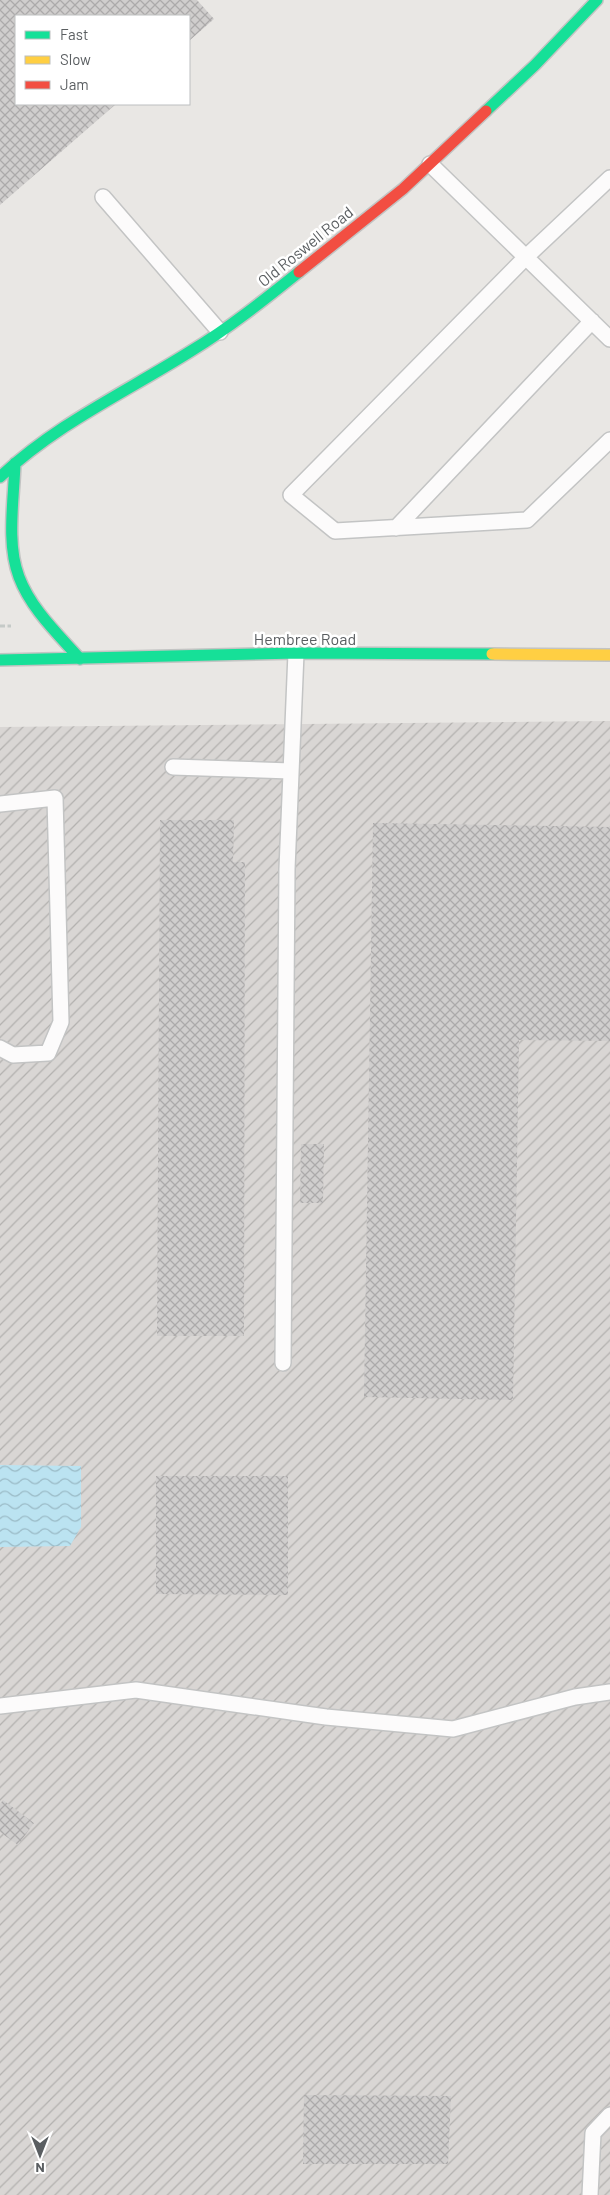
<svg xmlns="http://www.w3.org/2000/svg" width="610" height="2195" viewBox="0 0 610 2195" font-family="Barlow,sans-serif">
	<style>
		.industrial { fill: url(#industrial-furrows) }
		.water { fill: url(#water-waves) }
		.building { fill: url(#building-cross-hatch) }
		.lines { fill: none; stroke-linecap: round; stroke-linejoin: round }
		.lane-casing { stroke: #c3c4c4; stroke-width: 18 }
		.fast-casing { stroke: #c3c4c3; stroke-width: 14 }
		.slow-casing { stroke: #c3c4c3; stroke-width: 14 }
		.jam-casing { stroke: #c3c4c3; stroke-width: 14 }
		.path { stroke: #c5cac7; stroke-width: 3; stroke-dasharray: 5 2.5; stroke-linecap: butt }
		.lane { stroke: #fcfbfb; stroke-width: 15 }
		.fast { stroke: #16e098; stroke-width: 11 }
		.slow { stroke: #ffcf43; stroke-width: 11 }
		.jam { stroke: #f24e42; stroke-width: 11 }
		.labels { text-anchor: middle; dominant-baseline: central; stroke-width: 5; stroke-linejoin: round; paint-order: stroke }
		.street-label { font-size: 16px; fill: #5a5e61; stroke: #fff }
	</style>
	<defs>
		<pattern id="industrial-furrows" width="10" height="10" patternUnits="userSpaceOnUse" patternTransform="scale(1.25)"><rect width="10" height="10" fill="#d9d6d4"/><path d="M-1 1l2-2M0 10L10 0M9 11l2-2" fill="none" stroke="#b3b1af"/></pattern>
		<pattern id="water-waves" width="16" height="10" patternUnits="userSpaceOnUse" patternTransform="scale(1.25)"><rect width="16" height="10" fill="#bbe3f1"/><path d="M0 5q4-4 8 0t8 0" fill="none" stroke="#9bbbc7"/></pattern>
		<pattern id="building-cross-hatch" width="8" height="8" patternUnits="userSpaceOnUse" patternTransform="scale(1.25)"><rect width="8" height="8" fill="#d0cecd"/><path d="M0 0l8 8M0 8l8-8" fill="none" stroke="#acaaaa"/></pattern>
	</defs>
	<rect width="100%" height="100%" fill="#e9e7e4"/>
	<path class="industrial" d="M 610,721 L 610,2195 L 0,2195 L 0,727 Z"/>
	<path class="water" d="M 0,1465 L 81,1466 L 81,1527 L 70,1546 L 0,1547 Z"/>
	<path class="building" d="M 0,0 L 197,0 L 214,19 L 189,41 L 189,16 L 16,16 L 16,104 L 116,104 L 0,205 Z
		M 160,820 L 234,820 L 233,862 L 245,862 L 244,1336 L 157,1336 Z
		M 373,823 L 610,827 L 610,1041 L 519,1040 L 513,1400 L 364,1397 Z
		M 301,1144 L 324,1144 L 323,1203 L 300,1203 Z
		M 156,1476 L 288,1476 L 288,1595 L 156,1594 Z
		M 3,1800 L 34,1823 L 18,1845 L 0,1832 L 0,1804 Z
		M 304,2095 L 451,2096 L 448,2164 L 303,2164 Z"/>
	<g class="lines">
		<g class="lane-casing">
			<path id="lane" d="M 430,164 L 610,339
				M 610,178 L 526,257 L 291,495 L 335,531 L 527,520 L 610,440
				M 103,197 L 220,332
				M 396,528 L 592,321
				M 173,767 L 291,771
				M 0,804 L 55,798 L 61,1022 L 48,1053 L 13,1055 L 0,1048
				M 283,1363 L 287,869 L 296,653
				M 0,1706 L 136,1690 L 326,1717 L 453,1729 L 575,1697 L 610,1692
				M 590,2195 L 593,2133 L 610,2115"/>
		</g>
		<g class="fast-casing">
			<path id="fast" d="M 486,111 L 535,65 L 597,0
				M 15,463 C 14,499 6,543 19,577 C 31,609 58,634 80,659
				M 0,477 C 56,424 126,392 191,351 C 229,328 264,300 299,272
				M 0,660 L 296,653 L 492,654"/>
		</g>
		<g class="slow-casing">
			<path id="slow" d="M 492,654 L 610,655"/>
		</g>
		<g class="jam-casing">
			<path id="jam" d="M 299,272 L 403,189 L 486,111"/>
		</g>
		<path class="path" d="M 0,626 L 11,626"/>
		<use href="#lane" class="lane"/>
		<use href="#fast" class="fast"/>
		<use href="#slow" class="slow"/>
		<use href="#jam" class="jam"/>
	</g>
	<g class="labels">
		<g class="street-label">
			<text transform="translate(305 246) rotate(-39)">Old Roswell Road</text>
			<text x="305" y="638">Hembree Road</text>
		</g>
	</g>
	<rect x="15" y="15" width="175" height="90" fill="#ffffff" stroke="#bdbfc0"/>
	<rect x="25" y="31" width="25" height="8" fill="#16e098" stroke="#bdbfc0"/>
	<text x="60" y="40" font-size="15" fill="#5a5e61">Fast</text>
	<rect x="25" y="56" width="25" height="8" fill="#ffcf43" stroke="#bdbfc0"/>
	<text x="60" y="65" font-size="15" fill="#5a5e61">Slow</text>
	<rect x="25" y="81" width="25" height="8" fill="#f24e42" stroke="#bdbfc0"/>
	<text x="60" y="90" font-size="15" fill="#5a5e61">Jam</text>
	<g transform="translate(40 2155) rotate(180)" stroke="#ffffff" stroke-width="4" paint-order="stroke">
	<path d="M0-4L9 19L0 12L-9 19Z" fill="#5a5e61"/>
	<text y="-8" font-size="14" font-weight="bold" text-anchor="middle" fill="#5a5e61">N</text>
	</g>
</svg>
